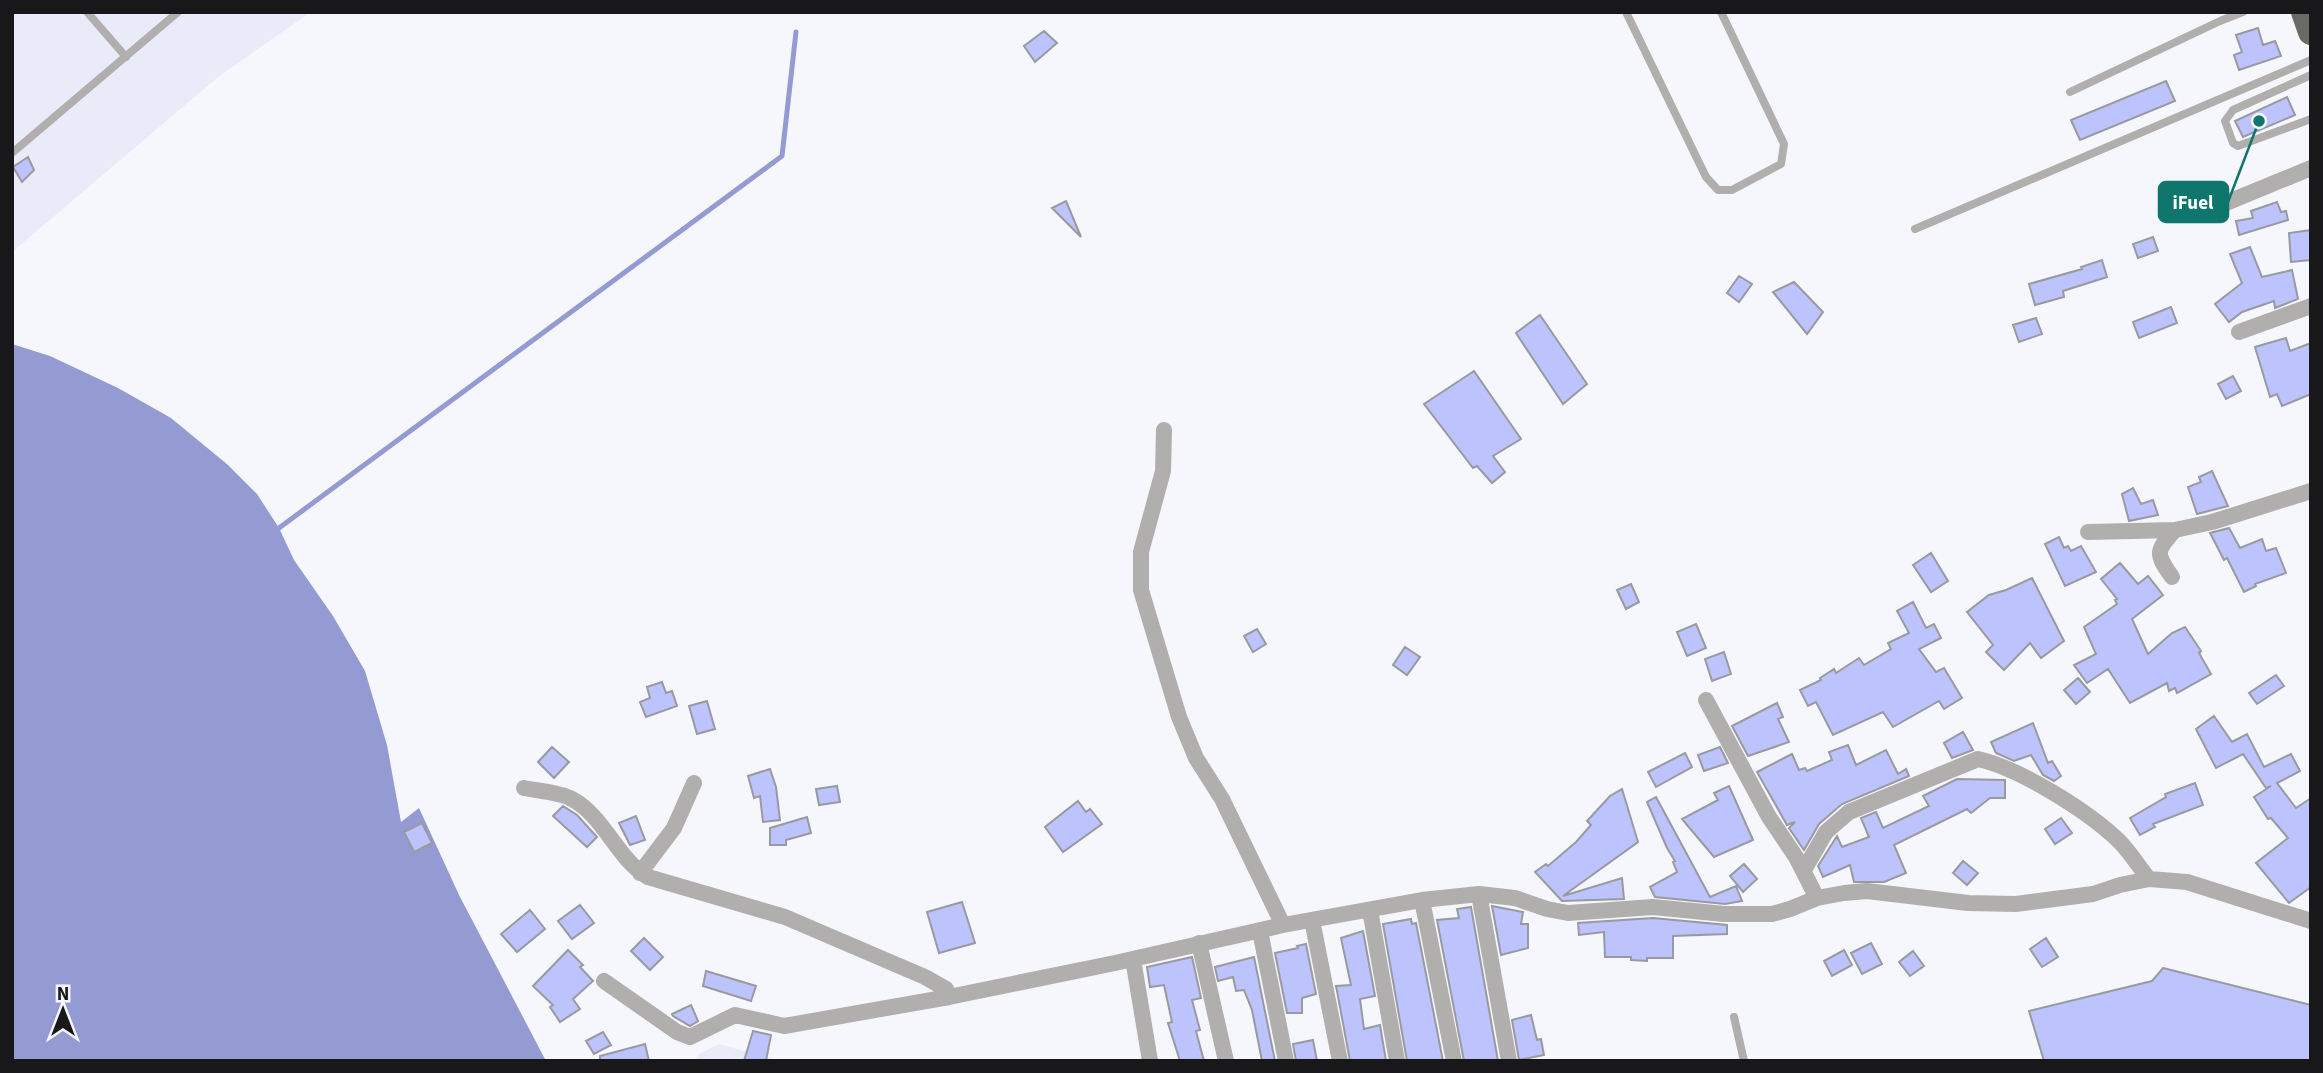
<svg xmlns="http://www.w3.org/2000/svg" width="2323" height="1073" viewBox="0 0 2323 1073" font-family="'Source Sans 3',sans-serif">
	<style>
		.built { fill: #e9ebf8 }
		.water { fill: #949ad2 }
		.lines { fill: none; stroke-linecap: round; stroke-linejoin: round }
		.stream { stroke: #949ad2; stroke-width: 5 }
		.building { fill: #bcc3fd; stroke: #999aa0; stroke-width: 2 }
		.service { stroke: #b0afad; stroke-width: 8 }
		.minor { stroke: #b0afad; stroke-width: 16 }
		.trunk { stroke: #6a6a64; stroke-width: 26 }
		.leader { fill: none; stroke: #0f766e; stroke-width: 2.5 }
		.callout-dot { fill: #0f766e; stroke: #f6f7fd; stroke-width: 2.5 }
		.callout { fill: #0f766e; stroke: #0f766e; stroke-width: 2.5 }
		.callout-label { font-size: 19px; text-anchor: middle; font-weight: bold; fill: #fff }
	</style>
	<rect width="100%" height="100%" fill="#f6f7fd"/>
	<path class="built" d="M 12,12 L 311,12 L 218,77 L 12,252 Z
		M 719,1044 L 779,1061 L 694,1061 L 699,1054 Z"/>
	<path class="water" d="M 12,344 L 50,356 L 118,388 L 171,418 L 228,465 L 257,494 L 279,528 L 294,560 L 333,616 L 365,671 L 387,745 L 401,822 L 419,808 L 460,897 L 546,1061 L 12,1061 Z"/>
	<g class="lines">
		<path class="stream" d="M 279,528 L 782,156 L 796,32"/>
	</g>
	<path class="building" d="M 2258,28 L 2263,45 L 2275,41 L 2281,56 L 2239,70 L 2234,55 L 2242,52 L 2236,35 Z
		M 1044,31 L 1057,43 L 1035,62 L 1024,46 Z
		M 2166,81 L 2175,101 L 2080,140 L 2071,120 Z
		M 2287,97 L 2295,115 L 2243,137 L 2235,121 Z
		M 28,157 L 34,170 L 22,182 L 13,167 Z
		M 1066,201 L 1081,237 L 1052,208 Z
		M 2277,202 L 2281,212 L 2286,211 L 2288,220 L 2239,235 L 2236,221 L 2253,218 L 2251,211 Z
		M 2311,230 L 2311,260 L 2291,262 L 2289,233 Z
		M 2153,237 L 2158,251 L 2138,258 L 2133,244 Z
		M 2250,247 L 2262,277 L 2292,270 L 2298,299 L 2275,308 L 2274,301 L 2242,312 L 2229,322 L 2215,304 L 2242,283 L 2230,254 Z
		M 2102,260 L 2107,277 L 2063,291 L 2064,297 L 2035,305 L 2029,284 L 2082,269 L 2081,267 Z
		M 1739,276 L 1752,284 L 1739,302 L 1727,293 Z
		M 1794,282 L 1823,312 L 1807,334 L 1773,292 Z
		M 2171,307 L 2177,323 L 2139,338 L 2133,322 Z
		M 1540,315 L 1587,384 L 1563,404 L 1516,333 Z
		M 2036,318 L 2042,334 L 2019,342 L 2013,325 Z
		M 2286,338 L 2290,351 L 2311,343 L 2311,394 L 2282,406 L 2277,394 L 2270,397 L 2255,347 Z
		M 1474,371 L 1521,439 L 1493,456 L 1505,472 L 1492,483 L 1477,466 L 1473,468 L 1424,404 Z
		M 2233,376 L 2241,391 L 2226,399 L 2218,384 Z
		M 2212,471 L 2228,506 L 2197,514 L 2188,487 L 2201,482 L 2199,477 Z
		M 2133,488 L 2141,504 L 2153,500 L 2158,515 L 2129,521 L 2122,494 Z
		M 2229,528 L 2240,548 L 2262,539 L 2266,551 L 2276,548 L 2286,573 L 2255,584 L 2256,586 L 2244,592 L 2227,558 L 2224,560 L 2210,533 Z
		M 2059,537 L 2064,548 L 2068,546 L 2071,551 L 2081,546 L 2096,572 L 2065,586 L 2045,544 Z
		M 1931,553 L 1948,581 L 1931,592 L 1913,565 Z
		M 2120,563 L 2138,584 L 2148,576 L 2163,595 L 2132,619 L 2148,654 L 2172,633 L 2185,627 L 2201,651 L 2199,653 L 2211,674 L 2177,693 L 2175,688 L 2169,691 L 2167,683 L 2130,703 L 2108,669 L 2087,683 L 2074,665 L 2096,654 L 2084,627 L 2117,604 L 2115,600 L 2117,599 L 2101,579 Z
		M 2032,578 L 2064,641 L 2041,658 L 2030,643 L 2004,670 L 1986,652 L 1993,645 L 1967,612 L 1989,595 L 2006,590 Z
		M 1631,584 L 1639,602 L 1626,609 L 1617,590 Z
		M 1913,602 L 1926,628 L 1934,624 L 1941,638 L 1919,649 L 1936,672 L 1944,668 L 1962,698 L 1944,709 L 1939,701 L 1893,727 L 1883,712 L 1833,735 L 1816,702 L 1808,706 L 1800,690 L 1821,680 L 1820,678 L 1834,669 L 1836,673 L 1859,658 L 1864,665 L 1891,649 L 1888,643 L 1909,633 L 1897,611 Z
		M 1696,624 L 1706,648 L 1687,656 L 1677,632 Z
		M 1257,629 L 1266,644 L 1253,652 L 1244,636 Z
		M 1405,647 L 1420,657 L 1407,675 L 1393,665 Z
		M 1724,652 L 1731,674 L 1712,681 L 1705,659 Z
		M 2276,675 L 2284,686 L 2257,704 L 2249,693 Z
		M 2078,678 L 2090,692 L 2076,704 L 2064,690 Z
		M 662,682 L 666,693 L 672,691 L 677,706 L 646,717 L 640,702 L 650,698 L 647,687 Z
		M 707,701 L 715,729 L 697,734 L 689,706 Z
		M 1777,703 L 1783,717 L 1778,719 L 1789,742 L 1748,756 L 1732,726 Z
		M 2214,716 L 2232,742 L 2247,734 L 2264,767 L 2291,754 L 2300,771 L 2277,783 L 2296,808 L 2311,798 L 2311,887 L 2289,903 L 2256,863 L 2288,838 L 2271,818 L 2268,819 L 2254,797 L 2271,786 L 2266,788 L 2243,754 L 2216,768 L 2196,729 Z
		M 2033,723 L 2048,763 L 2052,761 L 2061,776 L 2054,781 L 2043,775 L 2031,755 L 2014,761 L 1996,753 L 1991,742 Z
		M 1963,732 L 1973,750 L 1952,758 L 1944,743 Z
		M 1848,745 L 1856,765 L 1886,750 L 1898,774 L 1906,769 L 1909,776 L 1842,804 L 1819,824 L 1804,850 L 1789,828 L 1795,822 L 1787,825 L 1757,772 L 1792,754 L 1799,770 L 1805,768 L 1807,771 L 1832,760 L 1829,752 Z
		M 552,747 L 569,762 L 554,778 L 538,762 Z
		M 1720,747 L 1728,763 L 1704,771 L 1698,755 Z
		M 1685,753 L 1692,767 L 1656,787 L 1648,772 Z
		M 770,769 L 776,787 L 780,820 L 763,822 L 760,796 L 754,798 L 748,776 Z
		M 1957,779 L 2005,780 L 2005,798 L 1990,798 L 1971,813 L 1967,809 L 1894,845 L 1906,873 L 1884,882 L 1854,882 L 1850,865 L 1823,877 L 1818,866 L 1837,836 L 1842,847 L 1869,837 L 1861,818 L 1876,812 L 1883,828 L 1929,806 L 1923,796 Z
		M 2195,783 L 2203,805 L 2153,824 L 2155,827 L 2140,835 L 2130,818 L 2166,797 L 2165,794 Z
		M 837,786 L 840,802 L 819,805 L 816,789 Z
		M 1729,786 L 1753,840 L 1714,857 L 1682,819 L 1718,800 L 1714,793 Z
		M 1622,789 L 1638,842 L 1563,896 L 1622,878 L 1624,899 L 1562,901 L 1535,872 L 1546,864 L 1548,866 L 1576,842 L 1591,825 L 1587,821 L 1610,796 Z
		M 1656,797 L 1710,897 L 1736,886 L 1742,901 L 1725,904 L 1655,897 L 1650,887 L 1677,872 L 1673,862 L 1675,861 L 1667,848 L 1647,802 Z
		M 1078,801 L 1086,812 L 1090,809 L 1102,824 L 1063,852 L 1045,827 Z
		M 563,806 L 577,815 L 597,837 L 587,847 L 553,816 Z
		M 636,816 L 645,840 L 630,845 L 619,823 Z
		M 807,817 L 811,833 L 786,840 L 786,845 L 770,845 L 770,828 Z
		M 2061,818 L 2072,833 L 2055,844 L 2045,829 Z
		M 422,823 L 432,843 L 414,852 L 404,832 Z
		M 1963,861 L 1978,873 L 1967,885 L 1953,873 Z
		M 1744,864 L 1757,879 L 1743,892 L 1730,876 Z
		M 962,902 L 975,943 L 939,953 L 927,912 Z
		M 580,905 L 594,923 L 572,939 L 558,921 Z
		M 1492,906 L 1523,912 L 1521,924 L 1528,924 L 1528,948 L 1501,955 Z
		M 1471,907 L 1498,1061 L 1464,1061 L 1437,920 L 1459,918 L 1457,909 Z
		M 530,910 L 545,929 L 517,952 L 501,934 Z
		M 1653,918 L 1727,925 L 1727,934 L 1673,936 L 1673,958 L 1647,958 L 1647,961 L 1631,960 L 1631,957 L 1605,957 L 1604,932 L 1579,935 L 1578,923 Z
		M 1411,919 L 1412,924 L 1416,923 L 1443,1061 L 1407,1061 L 1383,924 Z
		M 1363,931 L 1375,996 L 1360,999 L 1364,1029 L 1380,1025 L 1386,1061 L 1350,1061 L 1337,991 L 1336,986 L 1351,985 L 1341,938 Z
		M 644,938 L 663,957 L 650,970 L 631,951 Z
		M 2046,938 L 2058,957 L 2042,967 L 2030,949 Z
		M 1871,943 L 1882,964 L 1862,974 L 1851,953 Z
		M 1306,944 L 1316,994 L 1302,998 L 1302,1013 L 1287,1013 L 1275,953 L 1298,948 L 1297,946 Z
		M 568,950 L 583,965 L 580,967 L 593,981 L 573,999 L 580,1009 L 560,1022 L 550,1007 L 553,1005 L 533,986 Z
		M 1844,950 L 1852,965 L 1832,976 L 1824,961 Z
		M 1913,951 L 1924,966 L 1910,976 L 1899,962 Z
		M 1192,957 L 1201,998 L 1192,1000 L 1200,1030 L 1196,1031 L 1204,1061 L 1180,1061 L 1168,1023 L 1172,1022 L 1164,985 L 1150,987 L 1147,967 Z
		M 1254,957 L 1275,1061 L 1262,1061 L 1252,1010 L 1244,990 L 1236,991 L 1233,977 L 1218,981 L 1215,967 Z
		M 2163,968 L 2311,1005 L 2311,1061 L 2044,1061 L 2029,1011 L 2152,981 Z
		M 706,971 L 756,986 L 751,1001 L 703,986 Z
		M 691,1005 L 698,1021 L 690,1026 L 673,1016 L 672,1014 Z
		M 1531,1015 L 1537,1040 L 1541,1039 L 1544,1055 L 1519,1060 L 1512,1020 Z
		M 753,1031 L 771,1035 L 766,1061 L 744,1061 Z
		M 603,1032 L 611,1045 L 594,1054 L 586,1041 Z
		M 1313,1040 L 1317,1061 L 1296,1061 L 1293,1044 Z
		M 645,1044 L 649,1061 L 600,1061 L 600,1056 Z"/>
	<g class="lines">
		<path class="service" d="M 87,12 L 126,57
			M 1626,12 L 1706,177 L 1718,190 L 1732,190 L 1781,164 L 1784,144 L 1721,12
			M 2311,75 L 2233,110 L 2225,121 L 2233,143 L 2238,146 L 2311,119
			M 2070,92 L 2220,21 L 2243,12
			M 12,153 L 178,12
			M 1915,229 L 2311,60
			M 1734,1017 L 1744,1061"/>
		<path class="minor" d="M 2221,205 L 2311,168
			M 2239,332 L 2311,306
			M 1164,430 L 1163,471 L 1141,552 L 1141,590 L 1179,717 L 1196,758 L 1222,799 L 1283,925
			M 2088,532 L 2175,530 L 2212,522 L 2311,491
			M 2172,577 C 2155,553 2156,551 2175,530
			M 1706,700 L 1769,817 L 1796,857 L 1817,898
			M 524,788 C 538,791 560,792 572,799 C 605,817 617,859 648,877 L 785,917 L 925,977 L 946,989 L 949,997
			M 1804,870 L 1826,832 L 1849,812 L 1978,759 C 2019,768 2088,811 2119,841 C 2130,852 2139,867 2149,879
			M 640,873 L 674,828 L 694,783
			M 1479,894 L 1509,1061
			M 1422,900 L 1454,1061
			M 1370,910 L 1397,1061
			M 1312,920 L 1340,1061
			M 1260,931 L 1286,1061
			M 1199,943 L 1226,1061
			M 1133,959 L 1150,1061
			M 604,981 L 677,1032 L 690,1037 L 735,1015 L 784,1026 L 949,997 L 1115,963 L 1283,925 L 1422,900 L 1479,894 L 1515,898 L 1547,909 L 1568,913 L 1653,907 L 1724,914 L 1772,914 L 1790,909 L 1817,898 L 1844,893 L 1867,891 L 1968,903 L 2016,904 L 2093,894 L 2120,885 L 2149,879 L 2187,882 L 2311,921"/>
		<path class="trunk" d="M 2304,12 L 2311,32"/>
	</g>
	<path class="leader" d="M2259 121L2228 202"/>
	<circle class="callout-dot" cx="2259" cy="121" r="7"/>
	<rect class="callout" x="2159" y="182" width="69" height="40" rx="7"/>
	<g class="callout-label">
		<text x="2193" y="209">iFuel</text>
	</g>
	<rect width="2323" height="1073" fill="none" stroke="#18181b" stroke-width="28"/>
	<g transform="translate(63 1010)" stroke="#f6f7fd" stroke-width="5" paint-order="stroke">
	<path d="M0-5L12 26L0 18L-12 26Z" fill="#18181b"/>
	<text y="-10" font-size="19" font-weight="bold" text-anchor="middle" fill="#18181b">N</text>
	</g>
</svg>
